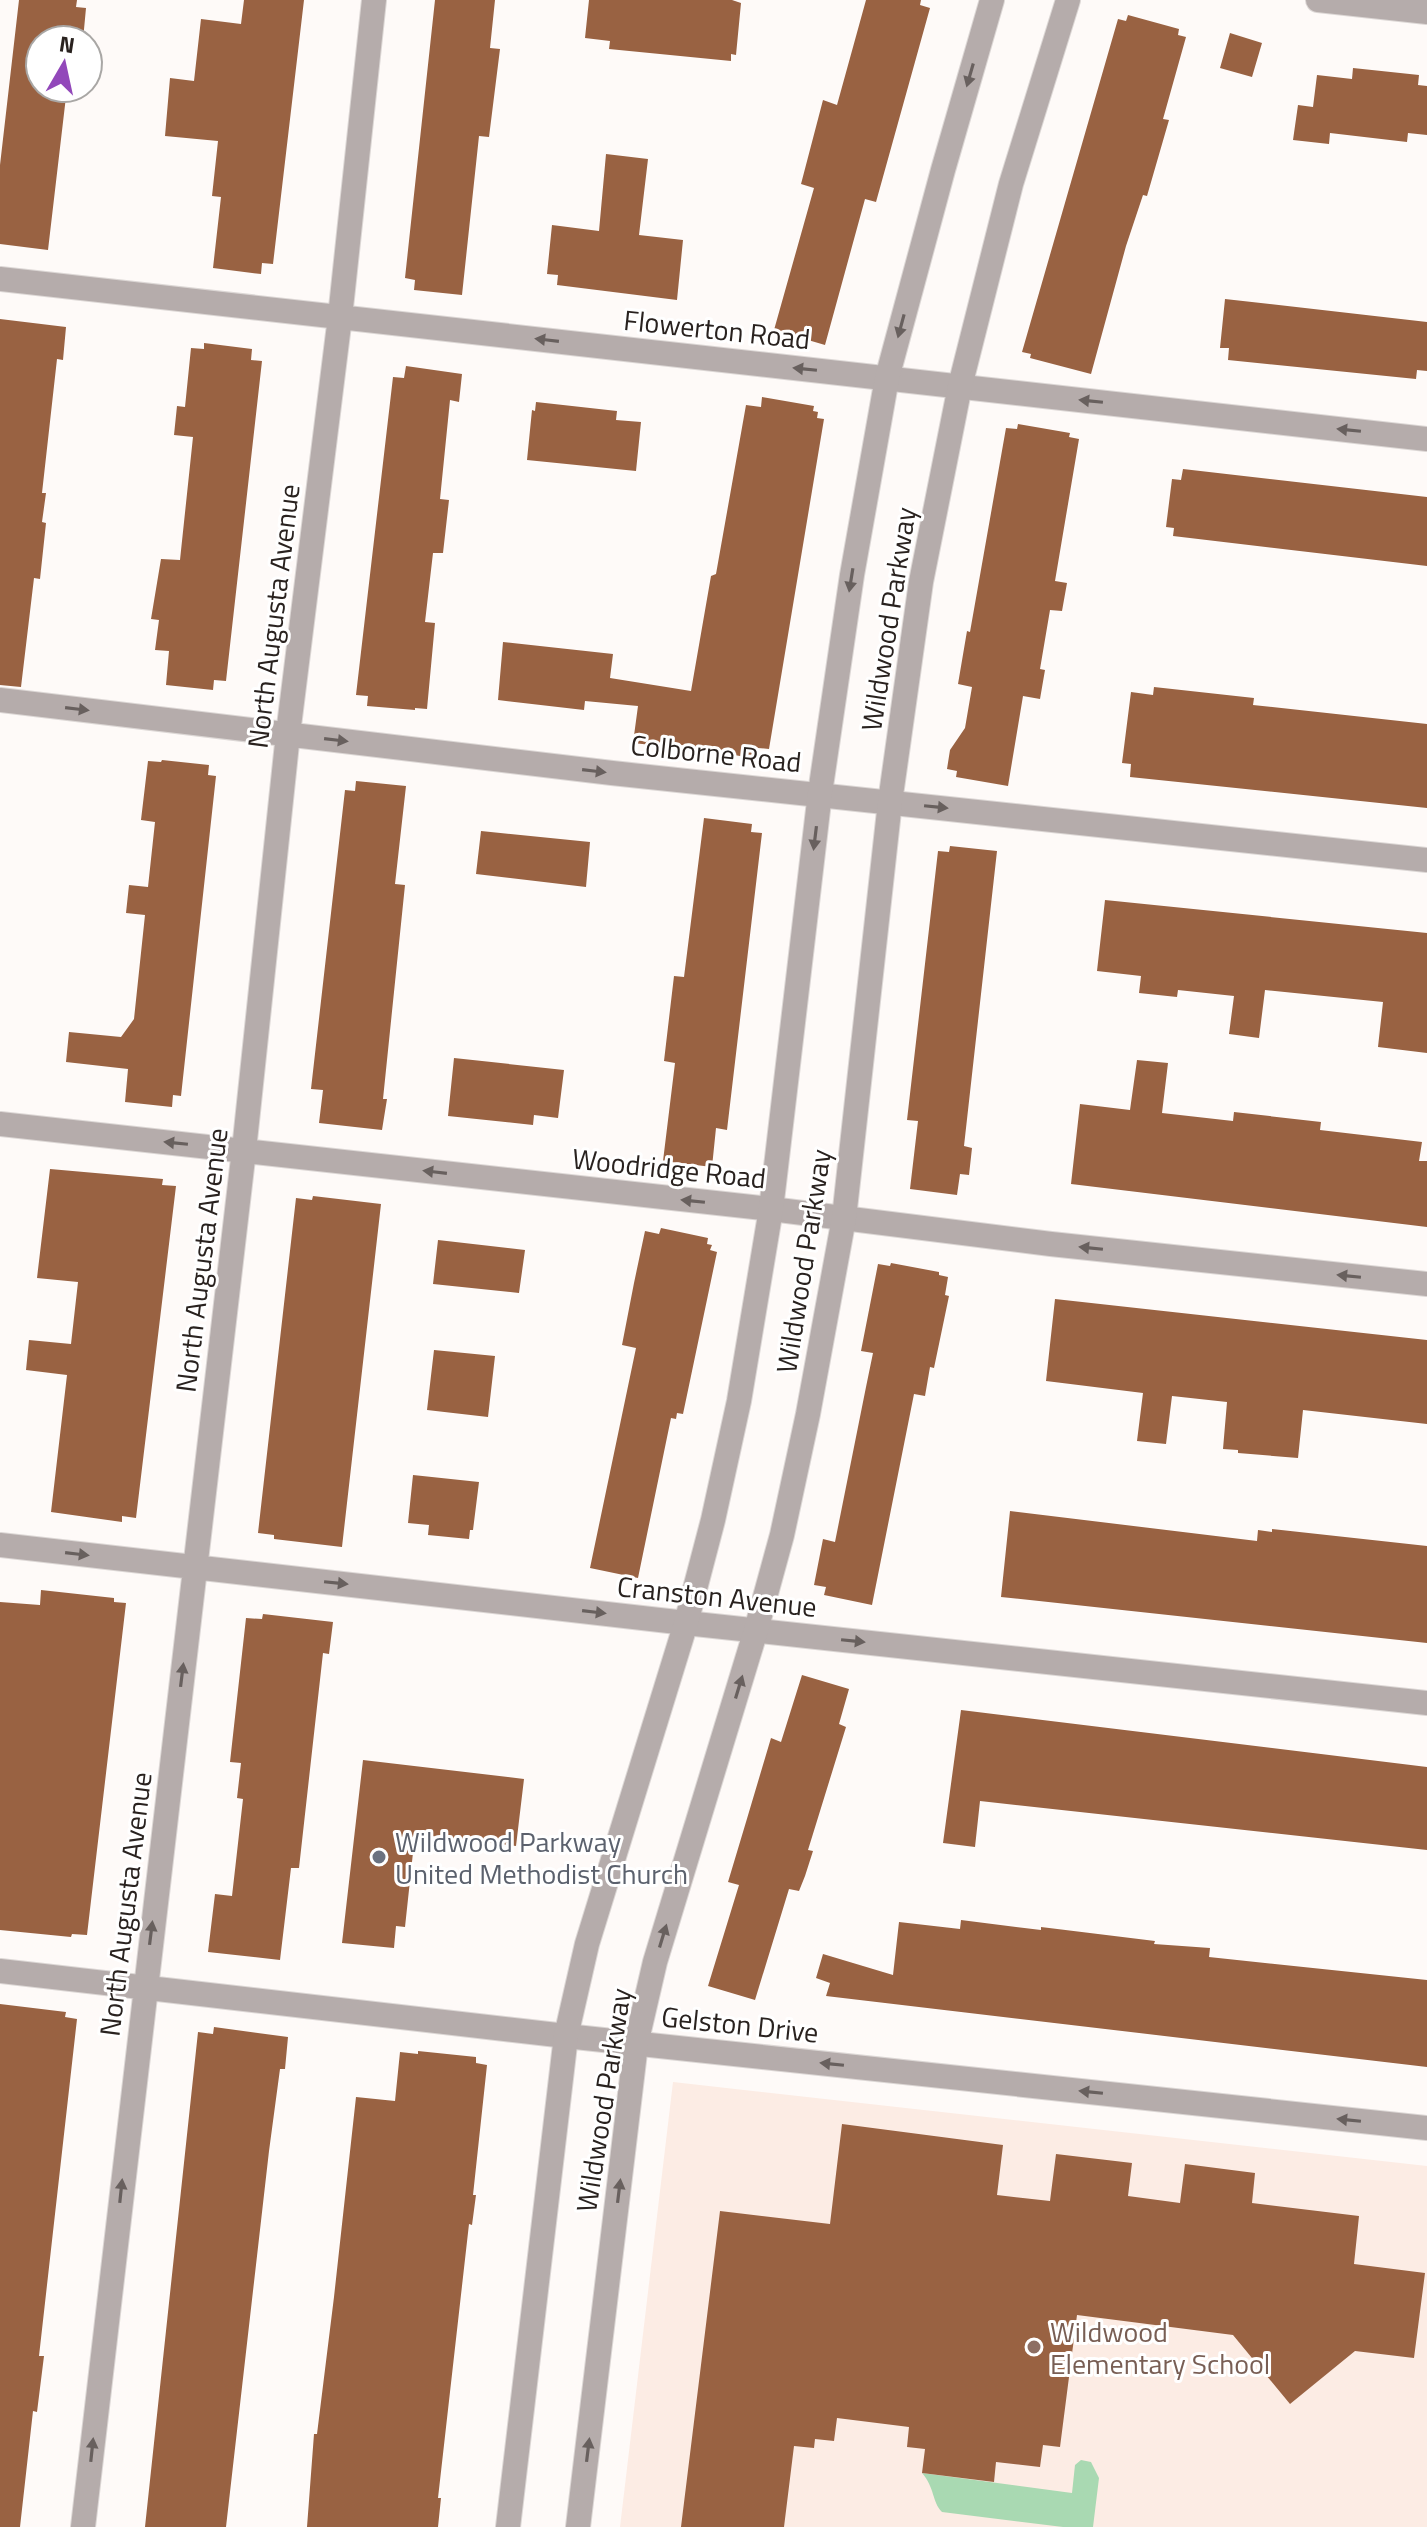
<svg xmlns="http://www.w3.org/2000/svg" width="1427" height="2527" viewBox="0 0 1427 2527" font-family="'Titillium Web',sans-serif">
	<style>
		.built { fill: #fcece4 }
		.green { fill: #a9d9b2 }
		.building { fill: #996242 }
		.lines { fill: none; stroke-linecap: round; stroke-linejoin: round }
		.minor-casing { stroke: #dcd7d5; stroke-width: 26 }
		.tertiary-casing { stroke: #dcd7d5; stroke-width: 26 }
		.minor { stroke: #b5acab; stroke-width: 24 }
		.tertiary { stroke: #b5acab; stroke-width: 24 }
		.oneway { fill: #68605e }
		.worship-dot { fill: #6b7280; stroke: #fff; stroke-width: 3 }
		.education-dot { fill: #8d6e63; stroke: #fff; stroke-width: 3 }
		.labels { text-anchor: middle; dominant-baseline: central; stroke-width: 6; stroke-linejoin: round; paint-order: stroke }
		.street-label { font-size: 28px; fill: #29221f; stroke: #fff }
		.worship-label { font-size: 28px; fill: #5b616d; stroke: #fff; text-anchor: start }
		.education-label { font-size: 28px; fill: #785e54; stroke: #fff; text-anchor: start }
	</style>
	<rect width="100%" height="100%" fill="#fefaf8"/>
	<path class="built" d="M 673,2082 L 1427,2166 L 1427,2527 L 620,2527 Z"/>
	<path class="green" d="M 1081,2460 L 1091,2462 L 1099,2478 L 1093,2527 L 1063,2527 L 942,2512 C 932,2502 935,2488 922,2473 L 1072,2493 L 1075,2465 Z"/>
	<path class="building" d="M 19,0 L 77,0 L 76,7 L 86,8 L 83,40 L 40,40 L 40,88 L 67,88 L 48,250 L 0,244 L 0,165 Z
		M 244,0 L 304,0 L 273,264 L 262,263 L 261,274 L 213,268 L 221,197 L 212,196 L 218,141 L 165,136 L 170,78 L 194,81 L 201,19 L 241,24 Z
		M 435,0 L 495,0 L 490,48 L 500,49 L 489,137 L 479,136 L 462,295 L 414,290 L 415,280 L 405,278 Z
		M 589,0 L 732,0 L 741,3 L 736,55 L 731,54 L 731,61 L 609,49 L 610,41 L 585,38 Z
		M 866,0 L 921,0 L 920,5 L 930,8 L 876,202 L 865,199 L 825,345 L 774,330 L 814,188 L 801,184 L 823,100 L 837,105 Z
		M 1128,15 L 1179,29 L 1178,35 L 1186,37 L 1163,119 L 1169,120 L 1147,196 L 1143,195 L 1126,246 L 1091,374 L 1030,358 L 1031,354 L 1022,352 L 1118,19 L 1126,21 Z
		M 1230,33 L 1262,43 L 1252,77 L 1220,68 Z
		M 1353,68 L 1419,75 L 1418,85 L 1427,86 L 1427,135 L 1408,133 L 1407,142 L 1330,133 L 1329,144 L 1293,140 L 1298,105 L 1313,107 L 1317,75 L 1352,79 Z
		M 606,154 L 648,159 L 639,235 L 683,240 L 677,300 L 557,285 L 558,275 L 547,274 L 552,225 L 599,231 Z
		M 1225,299 L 1427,322 L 1427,371 L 1417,370 L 1416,379 L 1228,360 L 1229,348 L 1220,348 Z
		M 0,319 L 66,327 L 63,360 L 57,359 L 42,493 L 46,493 L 42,522 L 46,523 L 40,579 L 34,578 L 21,687 L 0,685 Z
		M 204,343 L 252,349 L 251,360 L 262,361 L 226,681 L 214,680 L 213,690 L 166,685 L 169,651 L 155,650 L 159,620 L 151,619 L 161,559 L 180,560 L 193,437 L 174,435 L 177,406 L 185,407 L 191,348 L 204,349 Z
		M 406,366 L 462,374 L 459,402 L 450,400 L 440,499 L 449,500 L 443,553 L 433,553 L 425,622 L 435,623 L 427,709 L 415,708 L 415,710 L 367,706 L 368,696 L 356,695 L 393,377 L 404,378 Z
		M 762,397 L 814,406 L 813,411 L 818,412 L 817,418 L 824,419 L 769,749 L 758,748 L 756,759 L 670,743 L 670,747 L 633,743 L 638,706 L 585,701 L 584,710 L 498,700 L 503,642 L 613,654 L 610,678 L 691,691 L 711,576 L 716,574 L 746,405 L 761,407 Z
		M 536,402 L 617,411 L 616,420 L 641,422 L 636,471 L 527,460 L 532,410 L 535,411 Z
		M 1018,424 L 1070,433 L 1069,437 L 1079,439 L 1055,581 L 1067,583 L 1062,611 L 1050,610 L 1040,669 L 1045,670 L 1040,699 L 1023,696 L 1008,786 L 956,777 L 957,771 L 947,769 L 950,750 L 965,728 L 972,687 L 958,684 L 967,631 L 970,632 L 1006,428 L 1017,429 Z
		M 1183,469 L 1427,497 L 1427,566 L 1173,536 L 1174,528 L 1166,527 L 1172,479 L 1181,480 Z
		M 1154,687 L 1254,698 L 1253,705 L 1427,724 L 1427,808 L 1130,777 L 1131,764 L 1122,763 L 1131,692 L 1153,695 Z
		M 162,760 L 209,765 L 208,775 L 216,776 L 181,1096 L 173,1095 L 172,1107 L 125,1102 L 128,1069 L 66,1062 L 69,1032 L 121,1037 L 134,1019 L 145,915 L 126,913 L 129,885 L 148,887 L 155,822 L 141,820 L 148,761 L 161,762 Z
		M 356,781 L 406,786 L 395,884 L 405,885 L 383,1099 L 387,1099 L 382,1130 L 319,1123 L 323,1090 L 311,1089 L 345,790 L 355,791 Z
		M 704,818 L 752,824 L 751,832 L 762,833 L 727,1130 L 716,1128 L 712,1167 L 663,1161 L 675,1063 L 664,1061 L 674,976 L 684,977 Z
		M 481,831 L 590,842 L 586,887 L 476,874 Z
		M 950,846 L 997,851 L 964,1146 L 972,1148 L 969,1175 L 960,1174 L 957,1195 L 910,1189 L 918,1121 L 907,1120 L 938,851 L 949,852 Z
		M 1105,900 L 1427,933 L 1427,1053 L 1378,1047 L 1383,1002 L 1265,990 L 1259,1038 L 1229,1034 L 1234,996 L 1178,990 L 1177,997 L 1139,993 L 1141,976 L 1097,971 Z
		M 454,1058 L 564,1070 L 558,1118 L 534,1115 L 533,1125 L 448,1116 Z
		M 1137,1060 L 1168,1063 L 1162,1113 L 1233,1121 L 1234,1112 L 1321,1122 L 1320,1130 L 1422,1142 L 1419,1161 L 1427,1161 L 1427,1227 L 1071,1184 L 1080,1104 L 1130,1110 Z
		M 50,1169 L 163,1179 L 162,1185 L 176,1186 L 136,1518 L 122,1516 L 122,1522 L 51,1512 L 67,1375 L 26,1370 L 29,1340 L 71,1344 L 78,1282 L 37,1278 Z
		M 313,1196 L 381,1204 L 342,1547 L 274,1539 L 274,1535 L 258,1533 L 296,1198 L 312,1200 Z
		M 661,1228 L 708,1238 L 707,1244 L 712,1245 L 710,1250 L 717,1252 L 683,1414 L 677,1413 L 676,1419 L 671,1418 L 638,1578 L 590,1568 L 636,1348 L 622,1345 L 634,1283 L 645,1231 L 659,1234 Z
		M 438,1240 L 525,1250 L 519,1293 L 433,1284 Z
		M 891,1263 L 939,1272 L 939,1275 L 948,1277 L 945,1295 L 949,1296 L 934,1368 L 930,1367 L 925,1396 L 914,1394 L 872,1605 L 824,1595 L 826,1587 L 814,1585 L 823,1539 L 835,1542 L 866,1387 L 873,1353 L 861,1351 L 878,1264 L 890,1266 Z
		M 1055,1299 L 1427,1340 L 1427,1424 L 1303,1410 L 1298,1458 L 1238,1453 L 1238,1450 L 1223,1449 L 1227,1402 L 1172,1396 L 1166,1444 L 1137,1441 L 1143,1393 L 1046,1381 Z
		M 434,1350 L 495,1356 L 488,1417 L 427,1410 Z
		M 413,1475 L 479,1482 L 473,1530 L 470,1530 L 469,1539 L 428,1535 L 429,1525 L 408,1523 Z
		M 1010,1511 L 1257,1541 L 1258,1530 L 1272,1532 L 1272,1529 L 1427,1546 L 1427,1643 L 1001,1597 Z
		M 41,1590 L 114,1598 L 114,1602 L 126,1603 L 87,1935 L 72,1934 L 71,1937 L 0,1930 L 0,1602 L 40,1605 Z
		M 263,1614 L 333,1622 L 329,1654 L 323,1653 L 299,1868 L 291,1868 L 280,1960 L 208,1952 L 215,1894 L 232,1896 L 236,1861 L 243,1799 L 237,1798 L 241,1763 L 230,1762 L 246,1618 L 262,1619 Z
		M 802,1675 L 849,1689 L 839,1724 L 846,1727 L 808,1850 L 813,1851 L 805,1876 L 799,1891 L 789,1889 L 755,2000 L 708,1986 L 739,1885 L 728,1882 L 746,1822 L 771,1738 L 781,1742 Z
		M 961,1710 L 1427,1767 L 1427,1850 L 980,1801 L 975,1847 L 943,1843 Z
		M 363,1760 L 524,1779 L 516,1846 L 415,1834 L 405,1927 L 396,1926 L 394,1948 L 342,1943 Z
		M 961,1920 L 1041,1930 L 1041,1927 L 1155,1941 L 1154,1944 L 1210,1948 L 1209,1957 L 1427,1980 L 1427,2067 L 826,1996 L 830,1983 L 816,1978 L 823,1954 L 893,1975 L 899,1922 L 960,1929 Z
		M 0,2004 L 66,2012 L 65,2017 L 77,2019 L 39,2356 L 44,2356 L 37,2412 L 33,2411 L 20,2527 L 0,2527 Z
		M 214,2027 L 288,2037 L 285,2069 L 280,2069 L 269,2151 L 226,2527 L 145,2527 L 198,2032 L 213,2034 Z
		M 418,2051 L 476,2057 L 476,2063 L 487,2065 L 473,2195 L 476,2195 L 472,2225 L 469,2224 L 438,2498 L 441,2498 L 438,2527 L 307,2527 L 314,2434 L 317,2434 L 334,2297 L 356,2097 L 395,2101 L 400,2052 L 418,2054 Z
		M 842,2124 L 1003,2145 L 997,2195 L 1050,2201 L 1056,2154 L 1132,2163 L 1128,2196 L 1180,2203 L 1185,2164 L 1255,2173 L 1252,2203 L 1359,2216 L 1354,2264 L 1425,2273 L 1414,2358 L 1355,2351 L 1290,2404 L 1233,2335 L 1077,2315 L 1060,2447 L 1043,2445 L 1040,2467 L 996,2462 L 994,2482 L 922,2473 L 925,2449 L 907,2447 L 909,2427 L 837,2418 L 834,2441 L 815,2439 L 814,2448 L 794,2446 L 784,2527 L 681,2527 L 720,2211 L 830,2224 Z"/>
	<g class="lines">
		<g class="minor-casing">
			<path id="minor" d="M 1318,0 L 1427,12
				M 0,279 L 1427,439
				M 0,700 L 612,773 L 1427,860
				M 0,1124 L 771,1209 L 1051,1244 L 1427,1284
				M 0,1545 L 686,1623 L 1427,1703
				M 0,1971 L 566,2036 L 1427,2128
				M 83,2527 L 244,1150 L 288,734 L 340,317 L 374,0"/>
		</g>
		<g class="tertiary-casing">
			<path id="tertiary" d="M 508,2527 L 566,2036 L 587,1944 L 686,1623 L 713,1520 L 739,1401 L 771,1209 L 820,793 L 852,575 L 887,378 L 943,170 L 992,0
				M 578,2527 L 636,2044 L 655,1962 L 756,1630 L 782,1535 L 808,1414 L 844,1218 L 890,802 L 921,582 L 960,386 L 1011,184 L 1068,0"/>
		</g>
		<use href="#minor" class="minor"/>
		<use href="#tertiary" class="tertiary"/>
	</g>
	<defs><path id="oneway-solid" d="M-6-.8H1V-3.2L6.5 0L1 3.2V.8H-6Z" transform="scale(2)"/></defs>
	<g class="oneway">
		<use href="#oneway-solid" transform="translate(970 75) rotate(106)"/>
		<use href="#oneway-solid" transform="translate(901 326) rotate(105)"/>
		<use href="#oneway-solid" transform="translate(547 340) rotate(-173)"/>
		<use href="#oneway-solid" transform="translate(805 369) rotate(-174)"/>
		<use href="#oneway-solid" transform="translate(1091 401) rotate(-174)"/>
		<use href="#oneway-solid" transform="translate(1349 430) rotate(-174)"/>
		<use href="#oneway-solid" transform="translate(851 580) rotate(99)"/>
		<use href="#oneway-solid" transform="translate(77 709) rotate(7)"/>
		<use href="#oneway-solid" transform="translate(336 740) rotate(7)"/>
		<use href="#oneway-solid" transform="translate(594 771) rotate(7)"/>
		<use href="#oneway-solid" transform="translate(936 807) rotate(6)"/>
		<use href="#oneway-solid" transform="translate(815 838) rotate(97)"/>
		<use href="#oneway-solid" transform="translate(176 1143) rotate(-174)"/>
		<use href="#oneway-solid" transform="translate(435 1172) rotate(-173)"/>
		<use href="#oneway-solid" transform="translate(693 1201) rotate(-174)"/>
		<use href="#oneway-solid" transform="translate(1091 1248) rotate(-174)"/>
		<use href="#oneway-solid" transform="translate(1349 1276) rotate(-174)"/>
		<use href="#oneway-solid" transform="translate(77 1554) rotate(7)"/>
		<use href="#oneway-solid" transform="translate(336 1583) rotate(6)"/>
		<use href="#oneway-solid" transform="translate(594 1612) rotate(7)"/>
		<use href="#oneway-solid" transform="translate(853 1641) rotate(6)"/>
		<use href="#oneway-solid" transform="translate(182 1675) rotate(-83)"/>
		<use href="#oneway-solid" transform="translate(739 1687) rotate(-73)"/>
		<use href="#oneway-solid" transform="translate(151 1933) rotate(-83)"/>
		<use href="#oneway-solid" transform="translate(663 1936) rotate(-73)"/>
		<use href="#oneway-solid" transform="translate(832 2064) rotate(-174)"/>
		<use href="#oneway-solid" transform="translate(1091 2092) rotate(-174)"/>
		<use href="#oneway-solid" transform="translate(1349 2120) rotate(-174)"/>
		<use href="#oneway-solid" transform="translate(121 2191) rotate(-84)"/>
		<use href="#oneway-solid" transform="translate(619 2191) rotate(-83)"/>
		<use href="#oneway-solid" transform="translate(92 2450) rotate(-84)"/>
		<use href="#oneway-solid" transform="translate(588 2450) rotate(-83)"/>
	</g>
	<circle class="worship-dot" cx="379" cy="1857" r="8"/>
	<circle class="education-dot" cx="1034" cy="2347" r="8"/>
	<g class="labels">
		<g class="street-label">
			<text transform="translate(717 329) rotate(6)">Flowerton Road</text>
			<text transform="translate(273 616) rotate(-83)">North Augusta Avenue</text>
			<text transform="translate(888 619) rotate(-81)">Wildwood Parkway</text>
			<text transform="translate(716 753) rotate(6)">Colborne Road</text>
			<text transform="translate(669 1168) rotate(6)">Woodridge Road</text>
			<text transform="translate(201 1260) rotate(-83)">North Augusta Avenue</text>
			<text transform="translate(803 1261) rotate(-81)">Wildwood Parkway</text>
			<text transform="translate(717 1596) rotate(6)">Cranston Avenue</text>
			<text transform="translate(125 1904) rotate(-83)">North Augusta Avenue</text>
			<text transform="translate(740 2024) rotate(6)">Gelston Drive</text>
			<text transform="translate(603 2100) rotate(-81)">Wildwood Parkway</text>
		</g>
		<g class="worship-label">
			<text x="395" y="1841">Wildwood Parkway<tspan x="395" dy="32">United Methodist Church</tspan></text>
		</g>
		<g class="education-label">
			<text x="1050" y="2331">Wildwood<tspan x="1050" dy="32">Elementary School</tspan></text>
		</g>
	</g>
	<g transform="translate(64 64) rotate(9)"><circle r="38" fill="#ffffff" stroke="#a9a7a5" stroke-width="2"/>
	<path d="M0-6L14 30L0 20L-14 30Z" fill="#9248ba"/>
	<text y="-12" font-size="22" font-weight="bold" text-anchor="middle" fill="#29221f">N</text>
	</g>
</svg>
